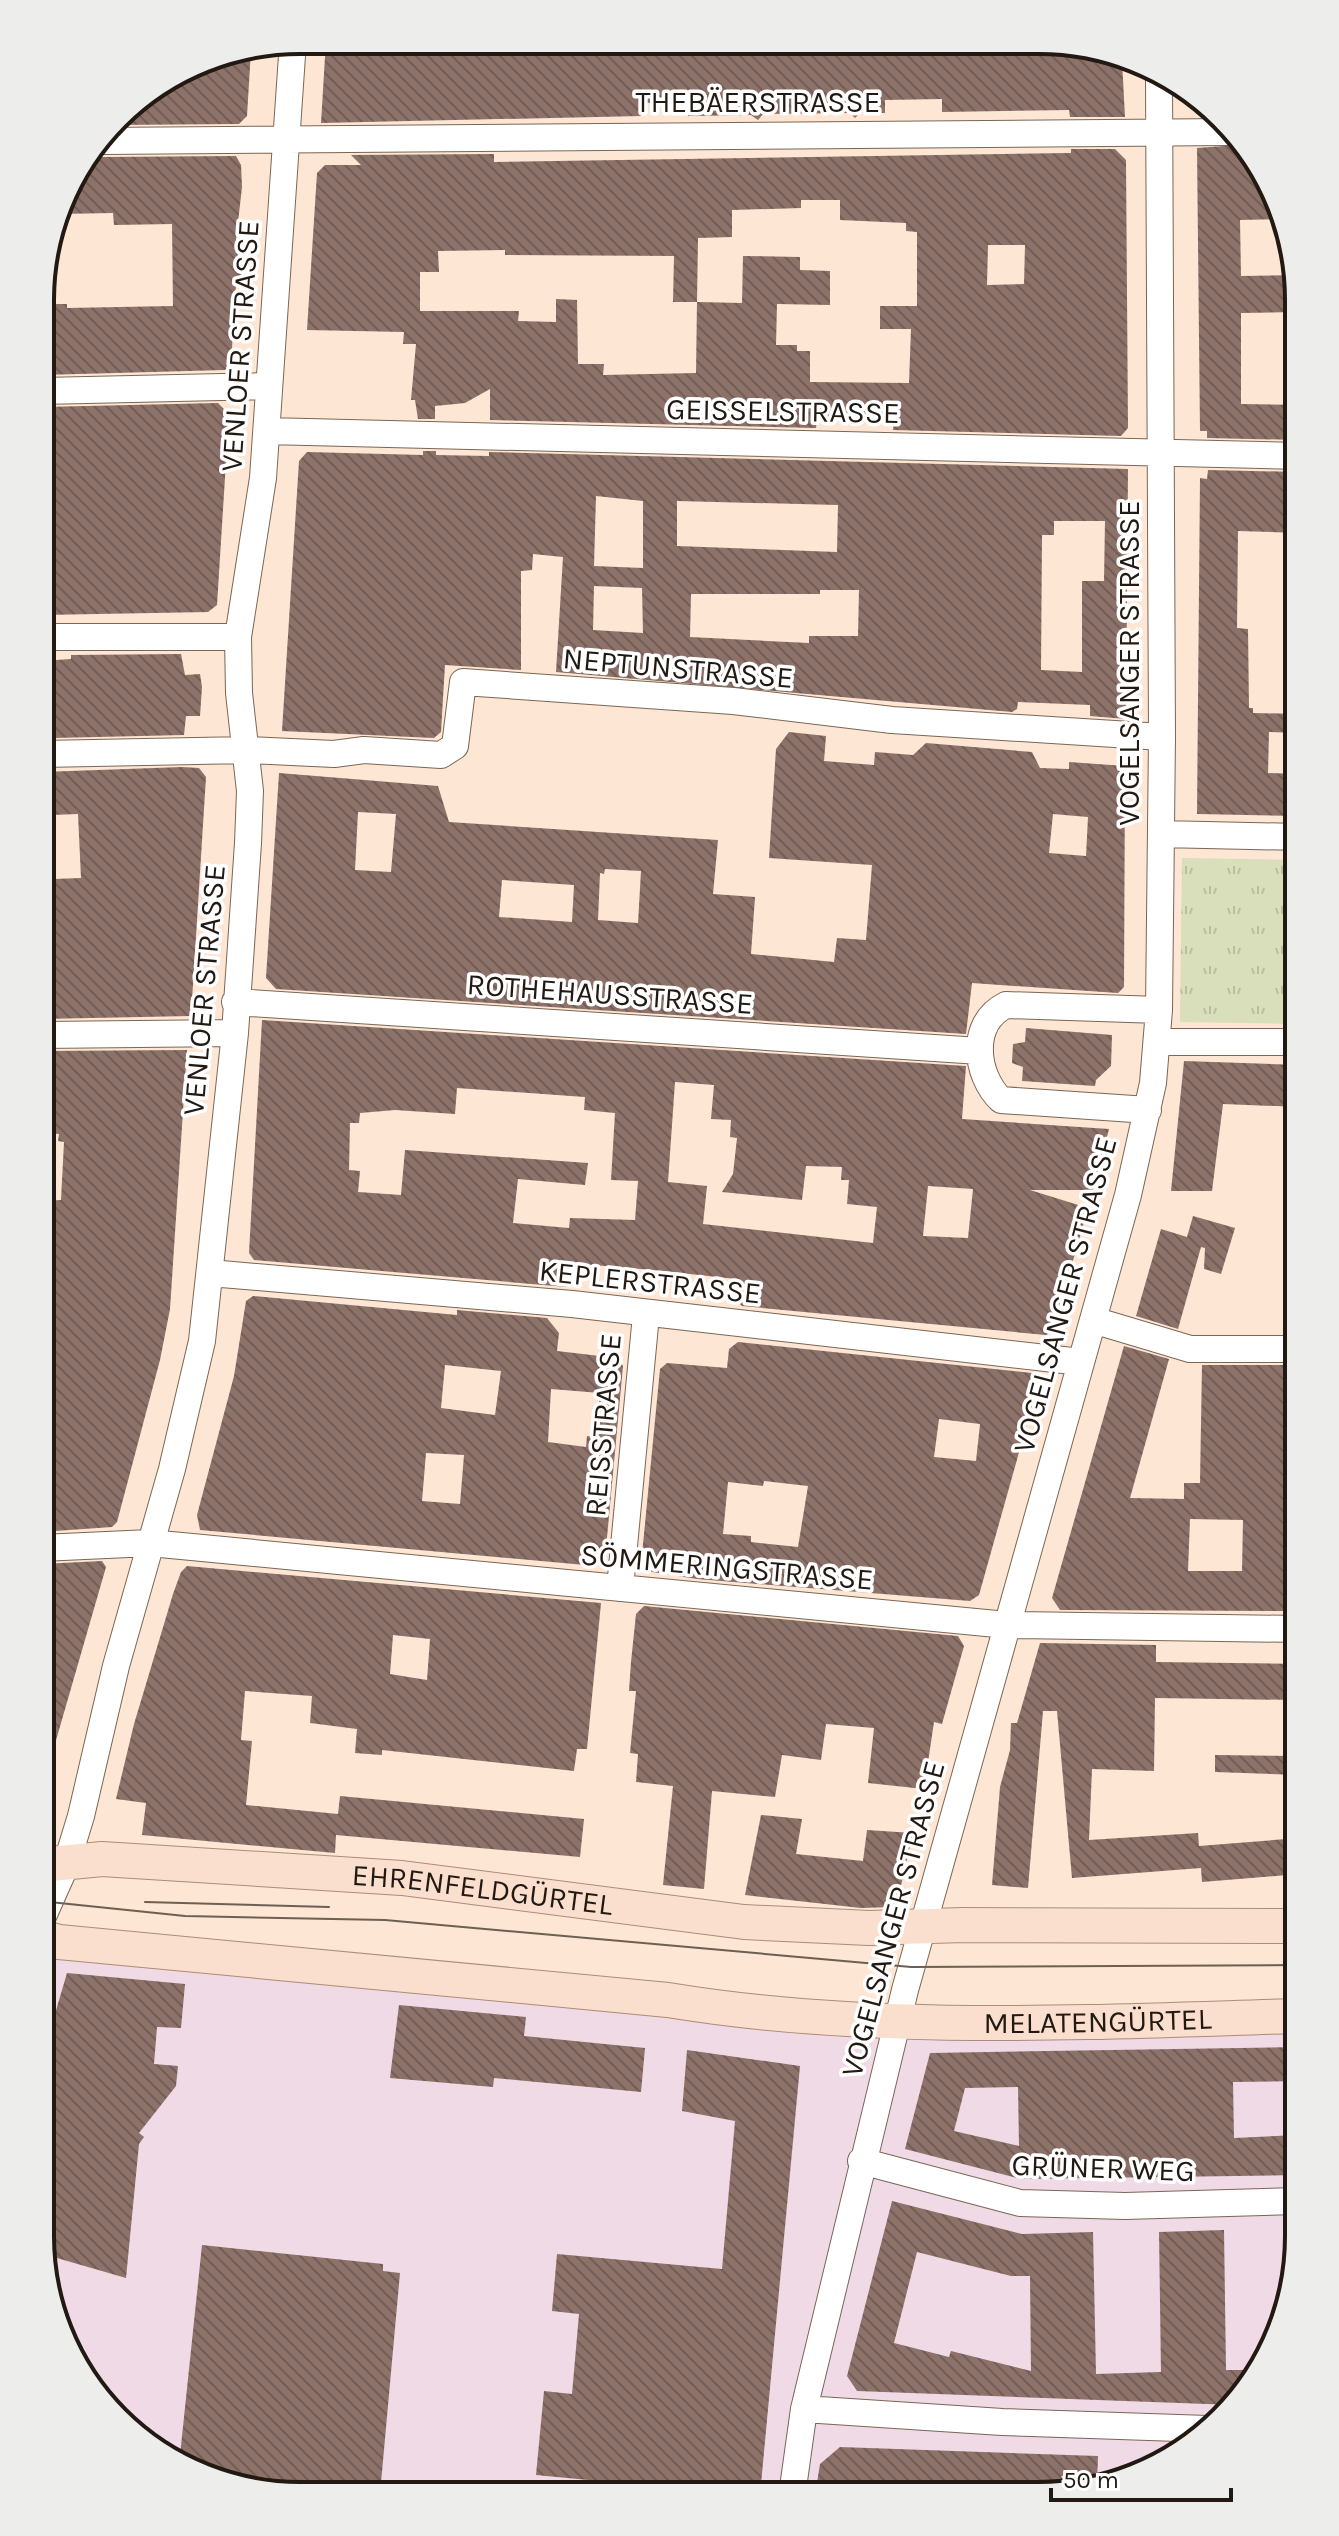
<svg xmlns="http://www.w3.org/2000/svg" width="1339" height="2536" viewBox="0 0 1339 2536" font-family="Karla,sans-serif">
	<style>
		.commercial { fill: #f0dae6 }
		.park { fill: url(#park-tufts) }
		.building { fill: url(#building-back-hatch); fill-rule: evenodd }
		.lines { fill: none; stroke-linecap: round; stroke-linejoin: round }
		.minor-casing { stroke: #7a6655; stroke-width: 28 }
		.major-casing { stroke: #ab8c77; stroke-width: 36 }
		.minor { stroke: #fff; stroke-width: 26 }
		.major { stroke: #fadfce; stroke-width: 34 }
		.tram { stroke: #6c5f54; stroke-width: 2 }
		.labels { text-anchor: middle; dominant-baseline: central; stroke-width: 7; stroke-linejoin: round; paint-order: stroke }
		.street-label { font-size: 30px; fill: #211912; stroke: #fff }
		.rim { fill: none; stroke: #211912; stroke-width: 4 }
	</style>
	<defs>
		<pattern id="park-tufts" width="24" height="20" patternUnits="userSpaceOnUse" patternTransform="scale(2)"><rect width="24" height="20" fill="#d9debb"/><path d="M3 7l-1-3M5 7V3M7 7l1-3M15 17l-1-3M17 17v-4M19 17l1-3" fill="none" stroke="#babea0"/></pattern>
		<pattern id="building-back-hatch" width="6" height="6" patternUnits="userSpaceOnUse" patternTransform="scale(2)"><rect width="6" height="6" fill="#8d726a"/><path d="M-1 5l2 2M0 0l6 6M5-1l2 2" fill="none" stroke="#735d56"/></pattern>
	</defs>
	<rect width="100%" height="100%" fill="#fde6d3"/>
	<path class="commercial" d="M 40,1952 L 435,1985 L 1298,2025 L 1298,2253 L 1279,2335 L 1245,2395 L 1184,2452 L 1122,2482 L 1039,2496 L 266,2494 L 186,2469 L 129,2432 L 54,2319 L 40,2236 Z"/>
	<path class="park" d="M 1182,858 L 1299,860 L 1299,1024 L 1180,1022 Z"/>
	<path class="building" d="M 326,40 L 1089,45 L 1122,61 L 1125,117 L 1070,117 L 1069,110 L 942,112 L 942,99 L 885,100 L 885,113 L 860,113 L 855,118 L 850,113 L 763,114 L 758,120 L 751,115 L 688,116 L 688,102 L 641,103 L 641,116 L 321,123 Z
		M 251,50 L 247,116 L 239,124 L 113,125 L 128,105 L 201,60 Z
		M 1237,145 L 1286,219 L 1240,220 L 1241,276 L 1295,275 L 1299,300 L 1299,312 L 1241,313 L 1241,404 L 1299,405 L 1299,440 L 1207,438 L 1207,431 L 1200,431 L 1197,148 Z
		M 1071,149 L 1115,149 L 1126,160 L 1128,428 L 1121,436 L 893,430 L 894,421 L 817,419 L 816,428 L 490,420 L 490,389 L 465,403 L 435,406 L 435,419 L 418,419 L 415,400 L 411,400 L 416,344 L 403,344 L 404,332 L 307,330 L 317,173 L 325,165 L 361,165 L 351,155 L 494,154 L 494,162 L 1071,153 ZM 801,200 L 840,200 L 840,220 L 906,223 L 906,231 L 917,232 L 917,306 L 880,306 L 880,329 L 911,329 L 909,383 L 810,382 L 810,351 L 797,351 L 797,345 L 776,345 L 777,304 L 830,305 L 830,271 L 800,270 L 800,257 L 743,256 L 742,303 L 697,302 L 698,238 L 732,237 L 732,210 L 801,208 ZM 988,245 L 1025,245 L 1024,284 L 987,285 ZM 505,250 L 505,255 L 674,256 L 673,302 L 697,302 L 696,373 L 603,375 L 604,364 L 578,364 L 577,300 L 556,299 L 556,322 L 518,321 L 519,311 L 420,311 L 420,272 L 439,272 L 438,251 Z
		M 91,153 L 101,157 L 236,156 L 241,165 L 242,187 L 235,249 L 239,249 L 238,270 L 242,273 L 236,284 L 231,364 L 225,370 L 42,375 L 42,304 L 67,304 L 67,308 L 173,306 L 172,224 L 114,225 L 113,213 L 58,214 L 67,185 Z
		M 218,403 L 229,414 L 217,605 L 208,612 L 42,615 L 42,407 Z
		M 423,451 L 436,451 L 436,455 L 489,456 L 489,452 L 1128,469 L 1126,719 L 1090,716 L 1090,705 L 1018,702 L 1017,709 L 1012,712 L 556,672 L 563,557 L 533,554 L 532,570 L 521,571 L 521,670 L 445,665 L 441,732 L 434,738 L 282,731 L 299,461 L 307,452 L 423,455 ZM 596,496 L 643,501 L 643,568 L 594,566 ZM 677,501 L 838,505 L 837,552 L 677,546 ZM 1054,521 L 1105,521 L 1104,581 L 1082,581 L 1082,672 L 1041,670 L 1042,535 L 1054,535 ZM 594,586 L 642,588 L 643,633 L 593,630 ZM 820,590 L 859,590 L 858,636 L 809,636 L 809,643 L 690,637 L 691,594 L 820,594 Z
		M 1208,470 L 1299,472 L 1299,533 L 1238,531 L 1237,628 L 1248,629 L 1249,708 L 1253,708 L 1253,713 L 1299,714 L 1299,733 L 1269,732 L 1268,773 L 1299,774 L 1299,816 L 1197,814 L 1200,478 L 1207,479 Z
		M 181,654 L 185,675 L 200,674 L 202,687 L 200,716 L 186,716 L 184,735 L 53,738 L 53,735 L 42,735 L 42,661 L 71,659 L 71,655 Z
		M 789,732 L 826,736 L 824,761 L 874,765 L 875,752 L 913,755 L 926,743 L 1032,752 L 1040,768 L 1069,769 L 1069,762 L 1125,766 L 1124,987 L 1118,993 L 972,983 L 966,1034 L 276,989 L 266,978 L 279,773 L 438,786 L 449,822 L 718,840 L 713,894 L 755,897 L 751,954 L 834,962 L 837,938 L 866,940 L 872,865 L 769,858 L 776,749 ZM 358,812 L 396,814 L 391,872 L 355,870 ZM 1053,814 L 1088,817 L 1086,856 L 1049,853 ZM 605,869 L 641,871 L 638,923 L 598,920 L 600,873 L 604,874 ZM 502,880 L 574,885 L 572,922 L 499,917 Z
		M 182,767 L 199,768 L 206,777 L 191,1016 L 41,1019 L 41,908 L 52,908 L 54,879 L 81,878 L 78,814 L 51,815 L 51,794 L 42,794 L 42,772 Z
		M 262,1020 L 966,1066 L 962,1119 L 1109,1129 L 1093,1190 L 1030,1190 L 1088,1208 L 1053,1331 L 1046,1335 L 742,1306 L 734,1298 L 736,1279 L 653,1270 L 569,1263 L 567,1287 L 254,1260 L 249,1253 ZM 675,1082 L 714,1085 L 711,1119 L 731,1120 L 730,1137 L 737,1138 L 733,1174 L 722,1192 L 802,1200 L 806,1166 L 842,1167 L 841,1180 L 849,1180 L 847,1204 L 877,1207 L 873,1243 L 703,1224 L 707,1186 L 668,1182 ZM 457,1088 L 585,1097 L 584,1110 L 615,1113 L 611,1180 L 638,1181 L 635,1220 L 570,1218 L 569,1228 L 513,1223 L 518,1179 L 585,1185 L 588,1163 L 405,1150 L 401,1195 L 358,1192 L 360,1171 L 349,1170 L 350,1123 L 359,1123 L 360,1113 L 395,1110 L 455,1114 ZM 928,1186 L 973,1189 L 968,1238 L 923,1236 Z
		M 1026,1028 L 1112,1035 L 1111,1066 L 1096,1080 L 1095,1086 L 1022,1081 L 1023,1067 L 1012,1063 L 1013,1044 L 1025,1042 Z
		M 187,1050 L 170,1309 L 160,1360 L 117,1522 L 112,1527 L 41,1532 L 41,1480 L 54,1480 L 53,1442 L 41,1442 L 41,1201 L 61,1200 L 64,1142 L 58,1141 L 59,1134 L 41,1133 L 41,1051 Z
		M 1184,1061 L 1299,1065 L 1299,1107 L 1223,1104 L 1212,1191 L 1171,1191 Z
		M 1193,1216 L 1235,1228 L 1221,1274 L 1204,1269 L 1205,1248 L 1201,1247 L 1178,1329 L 1136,1316 L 1161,1229 L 1187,1237 Z
		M 253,1296 L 457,1315 L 457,1310 L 547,1318 L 559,1333 L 557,1351 L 617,1358 L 623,1366 L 605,1559 L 596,1566 L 200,1530 L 197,1515 L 234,1376 L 246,1301 ZM 445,1365 L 501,1371 L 495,1415 L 441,1408 ZM 551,1389 L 600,1393 L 596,1437 L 587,1436 L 586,1447 L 548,1442 ZM 426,1453 L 464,1455 L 460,1504 L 422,1501 Z
		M 738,1342 L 1041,1374 L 979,1595 L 970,1601 L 697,1579 L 646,1571 L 641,1565 L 660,1369 L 667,1363 L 727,1368 L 729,1349 ZM 939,1419 L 980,1424 L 976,1461 L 934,1457 ZM 764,1481 L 808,1486 L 798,1547 L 751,1542 L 751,1536 L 723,1534 L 728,1482 L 763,1486 Z
		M 1124,1346 L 1169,1359 L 1130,1498 L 1184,1499 L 1184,1483 L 1200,1483 L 1202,1365 L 1299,1365 L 1299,1611 L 1060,1610 L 1052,1598 ZM 1190,1519 L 1243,1520 L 1242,1571 L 1188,1571 Z
		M 102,1561 L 106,1567 L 46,1775 L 40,1774 L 41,1564 Z
		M 187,1566 L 601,1603 L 587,1749 L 577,1749 L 574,1771 L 382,1750 L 382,1755 L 355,1753 L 357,1729 L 310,1723 L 312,1696 L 245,1691 L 241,1740 L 252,1741 L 246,1805 L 338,1814 L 340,1796 L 584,1819 L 580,1857 L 336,1835 L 335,1853 L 142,1835 L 146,1803 L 116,1799 L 134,1724 L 173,1594 L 181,1572 ZM 393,1635 L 430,1639 L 427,1680 L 390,1674 Z
		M 644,1606 L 958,1636 L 964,1646 L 942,1724 L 934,1722 L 924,1789 L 868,1783 L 874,1728 L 826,1724 L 821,1760 L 782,1755 L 775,1797 L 712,1791 L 704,1889 L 663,1885 L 673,1786 L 636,1782 L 638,1754 L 630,1753 L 636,1691 L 629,1691 L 631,1662 L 636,1614 Z
		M 1040,1643 L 1156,1645 L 1156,1662 L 1299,1664 L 1299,1700 L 1155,1698 L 1154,1771 L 1092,1769 L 1089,1840 L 1198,1833 L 1199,1846 L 1299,1838 L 1299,1874 L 1202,1882 L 1201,1868 L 1072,1878 L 1057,1711 L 1043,1711 L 1028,1888 L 992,1885 L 1000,1787 L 1010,1750 L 1011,1723 L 1017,1723 Z
		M 1215,1755 L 1299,1756 L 1299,1775 L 1215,1772 Z
		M 761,1815 L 802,1819 L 796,1854 L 863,1861 L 867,1830 L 913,1833 L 897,1903 L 893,1907 L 861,1908 L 745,1895 Z
		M 67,1973 L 185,1984 L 181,2028 L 157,2027 L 154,2064 L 178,2066 L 176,2086 L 139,2133 L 144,2137 L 139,2144 L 126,2278 L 43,2254 L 40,2065 Z
		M 399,2005 L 526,2017 L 524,2036 L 645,2048 L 641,2092 L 494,2078 L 493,2087 L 390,2078 Z
		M 1298,2047 L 1298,2081 L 1233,2082 L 1234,2138 L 1298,2135 L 1298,2175 L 1021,2179 L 905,2149 L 930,2053 ZM 1018,2087 L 1019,2146 L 954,2131 L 965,2088 Z
		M 687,2050 L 800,2066 L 760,2495 L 586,2495 L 588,2480 L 536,2475 L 544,2391 L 572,2394 L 579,2314 L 552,2311 L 557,2254 L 722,2269 L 735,2121 L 682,2111 Z
		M 892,2201 L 1022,2234 L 1093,2232 L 1096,2374 L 1161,2372 L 1159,2232 L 1224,2230 L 1226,2370 L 1259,2370 L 1245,2395 L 1234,2405 L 857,2391 L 847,2376 ZM 917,2252 L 1011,2276 L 1030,2276 L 1031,2371 L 951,2351 L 949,2357 L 894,2343 Z
		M 202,2245 L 383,2264 L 383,2271 L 400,2273 L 380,2494 L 266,2494 L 179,2465 Z
		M 840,2447 L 1098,2456 L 1097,2486 L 1039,2496 L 815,2495 L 820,2464 Z"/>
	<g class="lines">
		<g class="minor-casing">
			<path id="minor" d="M 101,141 L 1228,132
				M 42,391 L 269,386
				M 267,431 L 1299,456
				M 42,637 L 238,637
				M 42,754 L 247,750 L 334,754 L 364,750 L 441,755 L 455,746 L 463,682 L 733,701 L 892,720 L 1162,737
				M 1161,834 L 1299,837
				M 235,1002 L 980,1051
				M 41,1035 L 235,1033
				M 1157,1042 L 1299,1042
				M 1148,1110 L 1001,1100 C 975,1075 969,1023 1006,1005 L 1159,1010
				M 210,1273 L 572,1304 L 1081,1362
				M 1093,1320 L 1190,1349 L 1299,1349
				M 41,1548 L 150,1543 L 1007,1625 L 1299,1629
				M 620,1588 L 646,1315
				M 40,1923 L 66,1865 L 81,1816 L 116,1666 L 172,1469 L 202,1341 L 235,1033 L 248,843 L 250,791 L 239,693 L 238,637 L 263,478 L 293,41
				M 861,2161 L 1020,2203 L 1125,2206 L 1298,2201
				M 804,2409 L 1002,2422 L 1208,2429
				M 792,2495 L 804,2409 L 905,1990 L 1128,1195 L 1153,1083 L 1159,1010 L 1162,737 L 1159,79"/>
		</g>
		<g class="major-casing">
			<g id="major">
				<path id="s1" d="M 40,1865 L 102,1859 L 402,1878 L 744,1922 L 869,1928 L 963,1925 L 1299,1926"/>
				<path id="s2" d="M 40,1937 L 59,1942 L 668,2000 C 874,2034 1090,2022 1298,2016"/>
			</g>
		</g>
		<use href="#minor" class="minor"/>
		<use href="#major" class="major"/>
		<path class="tram" d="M 40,1901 L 185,1916 L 385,1920 L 911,1967 L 1298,1965
			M 145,1902 L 329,1907"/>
	</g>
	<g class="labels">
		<g class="street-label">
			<text x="758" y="102">THEBÄERSTRASSE</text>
			<text transform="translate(240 346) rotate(-86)">VENLOER STRASSE</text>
			<text transform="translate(783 411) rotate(1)">GEISSELSTRASSE</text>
			<text transform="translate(1129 663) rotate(-90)">VOGELSANGER STRASSE</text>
			<text transform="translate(678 668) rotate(5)">NEPTUNSTRASSE</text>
			<text transform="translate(204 990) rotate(-85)">VENLOER STRASSE</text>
			<text transform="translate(610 994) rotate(4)">ROTHEHAUSSTRASSE</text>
			<text transform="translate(650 1282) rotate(6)">KEPLERSTRASSE</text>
			<text transform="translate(1065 1295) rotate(-75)">VOGELSANGER STRASSE</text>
			<text transform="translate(603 1425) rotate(-85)">REISSTRASSE</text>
			<text transform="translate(727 1567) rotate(5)">SÖMMERINGSTRASSE</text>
			<text stroke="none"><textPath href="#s1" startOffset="444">EHRENFELDGÜRTEL</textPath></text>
			<text transform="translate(893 1919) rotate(-75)">VOGELSANGER STRASSE</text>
			<text stroke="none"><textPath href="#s2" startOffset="1062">MELATENGÜRTEL</textPath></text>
			<text transform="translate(1103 2168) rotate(2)">GRÜNER WEG</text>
		</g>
	</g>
	<path d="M0 0H1339V2536H0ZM300 54H1039A246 246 0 0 1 1285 300V2236A246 246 0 0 1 1039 2482H300A246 246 0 0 1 54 2236V300A246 246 0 0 1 300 54Z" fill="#ededec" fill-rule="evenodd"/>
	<path class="rim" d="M300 54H1039A246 246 0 0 1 1285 300V2236A246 246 0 0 1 1039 2482H300A246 246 0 0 1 54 2236V300A246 246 0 0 1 300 54Z"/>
	<path d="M1051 2488v12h180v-12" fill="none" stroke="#211912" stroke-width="4"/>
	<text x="1063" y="2488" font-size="24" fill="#211912" stroke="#ffffff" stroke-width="6" paint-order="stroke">50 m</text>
</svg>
